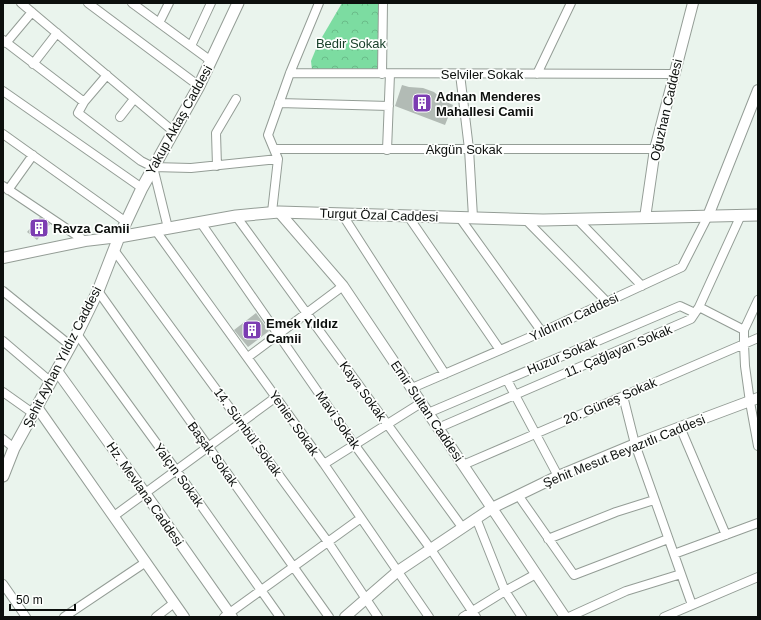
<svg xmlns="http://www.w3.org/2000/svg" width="761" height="620" viewBox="0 0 761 620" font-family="Helvetica,sans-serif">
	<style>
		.park { fill: url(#park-crowns) }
		.building { fill: #b2bbb5 }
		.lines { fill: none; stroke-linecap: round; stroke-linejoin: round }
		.minor-casing { stroke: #949d96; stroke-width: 10 }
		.tertiary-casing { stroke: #949d96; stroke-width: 12 }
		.secondary-casing { stroke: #949d96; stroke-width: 13 }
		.minor { stroke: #fff; stroke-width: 8 }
		.tertiary { stroke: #fff; stroke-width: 10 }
		.secondary { stroke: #fff; stroke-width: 11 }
		.labels { text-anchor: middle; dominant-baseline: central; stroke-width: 3.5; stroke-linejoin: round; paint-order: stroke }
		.park-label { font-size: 13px; fill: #19412a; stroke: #fdfffd }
		.street-label { font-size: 13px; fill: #0c0f0d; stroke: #fdfffd }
		.poi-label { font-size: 13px; font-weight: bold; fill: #0c0f0d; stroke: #fdfffd; text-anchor: start }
	</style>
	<defs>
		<pattern id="park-crowns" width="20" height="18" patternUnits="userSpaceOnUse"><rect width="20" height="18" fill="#7cdca1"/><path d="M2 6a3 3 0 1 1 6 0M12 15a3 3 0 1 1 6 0" fill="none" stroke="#6abc89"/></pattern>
	</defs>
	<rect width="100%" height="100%" fill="#eaf4ed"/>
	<path class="park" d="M 342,3 L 378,4 L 379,71 L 312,70 L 311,61 L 318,44 Z"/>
	<path class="building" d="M 402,85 L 409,87 L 423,88 L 434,92 L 444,101 L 453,105 L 445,125 L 395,106 Z
		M 40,217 L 50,224 L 37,240 L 27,232 Z
		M 256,313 L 269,331 L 248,347 L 234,330 Z"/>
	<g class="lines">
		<g class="minor-casing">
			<path id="minor" d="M 21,3 L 174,132
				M 88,3 L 199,86
				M 132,3 L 211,61
				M 159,23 L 169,3
				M 3,40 L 84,102 L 107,75
				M 6,43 L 32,12
				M 191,46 L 211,3
				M 33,64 L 57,33
				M 290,73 L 674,74
				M 382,74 L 383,3
				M 460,74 L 469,149 L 473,217
				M 537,74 L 571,3
				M 3,91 L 142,188
				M 84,102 L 78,113 L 141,161 L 153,167 L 191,168 L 278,159
				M 279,103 L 389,106
				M 120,117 L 134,99
				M 3,134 L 126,222
				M 274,149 L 655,149
				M 387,150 L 390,74
				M 217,166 L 216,133 L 236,99
				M 153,167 L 168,228
				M 3,186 L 85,241
				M 8,190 L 33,155
				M 272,212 L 278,159 L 268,135 L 290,73 L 319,3
				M 342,214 L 445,374
				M 236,216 L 462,527
				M 408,216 L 500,350
				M 460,218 L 542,332
				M 526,220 L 607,302
				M 578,220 L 642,286
				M 201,223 L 354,444 L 430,548 L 476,617
				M 156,231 L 324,464 L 429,617
				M 114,250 L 328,542 L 378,617
				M 3,291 L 71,346
				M 98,291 L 329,617
				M 758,300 L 744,330 L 744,344 L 745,366 L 750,402 L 758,446
				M 699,307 L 744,330
				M 77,334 L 176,470 L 280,617
				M 3,341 L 51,382
				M 248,357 L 343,286
				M 507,380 L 558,476
				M 412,388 L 542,332 L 682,267 L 708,216
				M 3,392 L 34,414
				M 623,396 L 635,444 L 692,605
				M 428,413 L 680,306 L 695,313
				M 680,427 L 726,535
				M 438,428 L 691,319 L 699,307 L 741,215
				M 3,439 L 14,448
				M 324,464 L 421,403
				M 463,465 L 758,338
				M 518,495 L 574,575 L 668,539
				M 114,516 L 276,397
				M 476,518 L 505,591 L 522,617
				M 548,539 L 616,512 L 654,500
				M 674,554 L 758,523
				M 3,584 L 26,617
				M 64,617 L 146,562
				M 156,617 L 174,603
				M 224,617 L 361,518
				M 463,617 L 505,591 L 536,574
				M 569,617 L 626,591 L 681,574
				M 664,617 L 758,577"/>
		</g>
		<g class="tertiary-casing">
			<path id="tertiary" d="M 279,212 L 343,286 L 565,617
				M 708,216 L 758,90
				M 645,218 L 655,149 L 693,3
				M 3,258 L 85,241 L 119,237
				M 57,371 L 145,493 L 232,617
				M 37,407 L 184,617
				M 345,617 L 398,571 L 492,508 L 558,476 L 635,444 L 758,398"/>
		</g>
		<g class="secondary-casing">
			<path id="secondary" d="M 119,237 L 236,216 L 279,212 L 543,220 L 758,215
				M 3,476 L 14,448 L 77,334 L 98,291 L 119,237 L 142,188 L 199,86 L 238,3"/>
		</g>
		<use href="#minor" class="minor"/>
		<use href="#tertiary" class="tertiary"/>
		<use href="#secondary" class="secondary"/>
	</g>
	<defs>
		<g id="building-square" transform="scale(1)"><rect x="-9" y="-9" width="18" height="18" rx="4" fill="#7c3db2" stroke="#fdfffd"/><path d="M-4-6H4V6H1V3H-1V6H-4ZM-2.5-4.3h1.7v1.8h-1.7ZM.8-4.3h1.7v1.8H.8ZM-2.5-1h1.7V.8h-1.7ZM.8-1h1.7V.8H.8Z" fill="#fff"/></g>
	</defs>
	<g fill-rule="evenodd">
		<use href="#building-square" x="422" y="103"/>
		<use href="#building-square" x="39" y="228"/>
		<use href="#building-square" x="252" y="330"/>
	</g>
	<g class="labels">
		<g class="park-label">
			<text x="351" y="43">Bedir Sokak</text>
		</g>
		<g class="street-label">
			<text x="482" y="74">Selviler Sokak</text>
			<text transform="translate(666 110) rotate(-77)">Oğuzhan Caddesi</text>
			<text transform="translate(179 120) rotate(-61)">Yakup Aktaş Caddesi</text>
			<text x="464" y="149">Akgün Sokak</text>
			<text transform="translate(379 215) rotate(2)">Turgut Özal Caddesi</text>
			<text transform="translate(574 317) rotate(-25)">Yıldırım Caddesi</text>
			<text transform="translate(618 351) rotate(-23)">11. Çağlayan Sokak</text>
			<text transform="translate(562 356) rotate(-23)">Huzur Sokak</text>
			<text transform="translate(62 357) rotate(-63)">Şehit Ayhan Yıldız Caddesi</text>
			<text transform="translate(363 391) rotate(54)">Kaya Sokak</text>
			<text transform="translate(610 401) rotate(-23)">20. Güneş Sokak</text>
			<text transform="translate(427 411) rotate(56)">Emir Sultan Caddesi</text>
			<text transform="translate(338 420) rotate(55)">Mavi Sokak</text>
			<text transform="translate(294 423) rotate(55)">Yenier Sokak</text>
			<text transform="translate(248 432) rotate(54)">14. Sümbül Sokak</text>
			<text transform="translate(624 451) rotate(-22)">Şehit Mesut Beyazıtlı Caddesi</text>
			<text transform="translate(213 454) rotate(54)">Başak Sokak</text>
			<text transform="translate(179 475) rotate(54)">Yalçın Sokak</text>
			<text transform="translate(145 494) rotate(55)">Hz. Mevlana Caddesi</text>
		</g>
		<g class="poi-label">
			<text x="436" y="96">Adnan Menderes<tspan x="436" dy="15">Mahallesi Camii</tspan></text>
			<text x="53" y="228">Ravza Camii</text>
			<text x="266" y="323">Emek Yıldız<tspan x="266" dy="15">Camii</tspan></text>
		</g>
	</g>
	<rect width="761" height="620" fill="none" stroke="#0c0f0d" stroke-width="8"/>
	<path d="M10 604v6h65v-6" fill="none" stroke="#0c0f0d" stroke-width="2"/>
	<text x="16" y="604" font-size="12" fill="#0c0f0d" stroke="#fdfffd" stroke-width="3" paint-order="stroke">50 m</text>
</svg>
